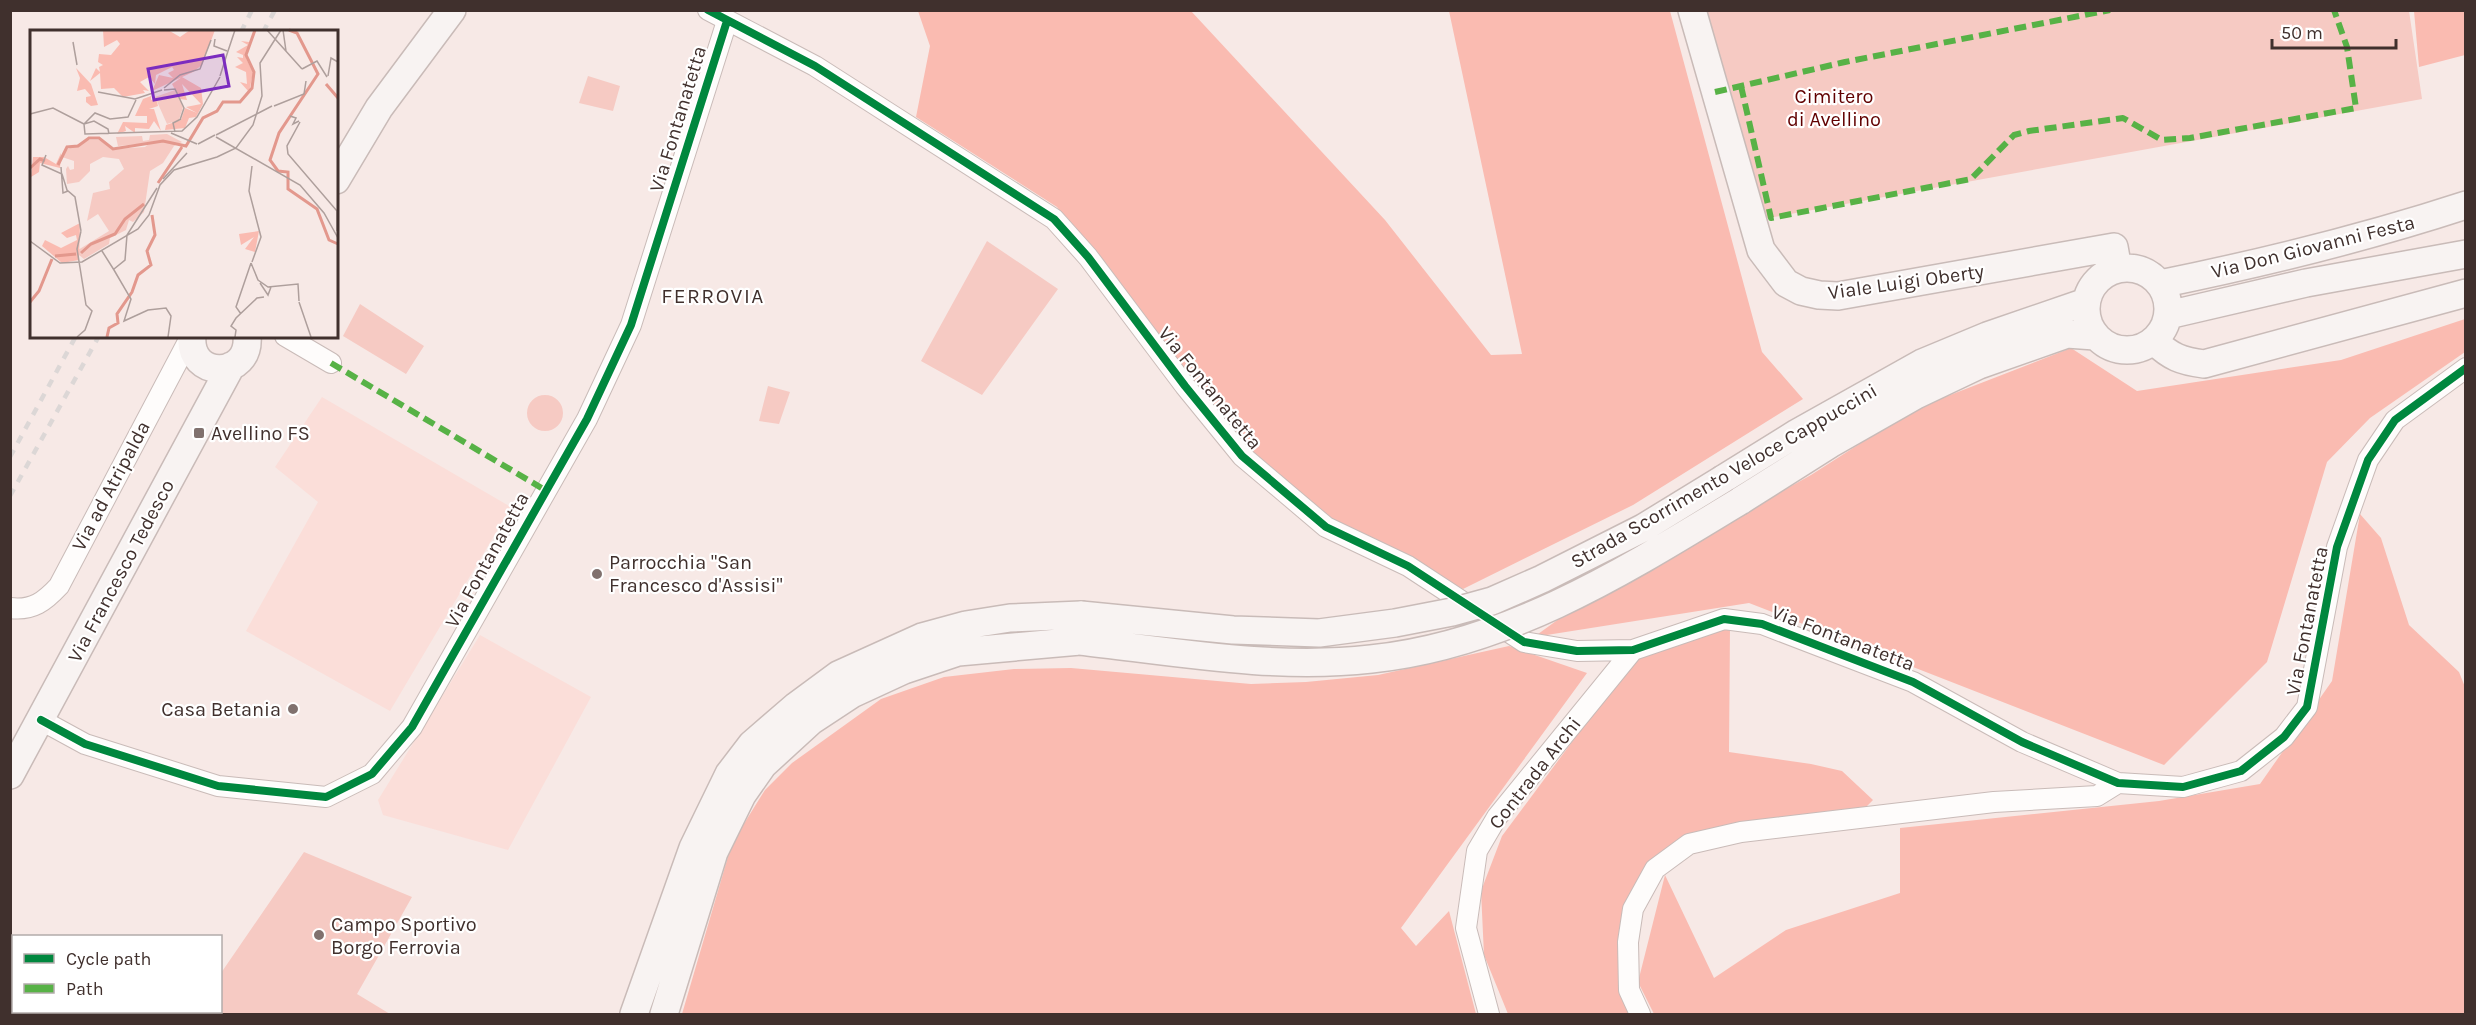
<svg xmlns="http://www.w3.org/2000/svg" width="2476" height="1025" viewBox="0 0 2476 1025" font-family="Karla,sans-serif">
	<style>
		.built { fill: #fbded9 }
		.green { fill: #f6cac3 }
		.forest { fill: #fabbb1 }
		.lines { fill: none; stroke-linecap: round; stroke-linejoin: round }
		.street-casing { stroke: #c9bbb8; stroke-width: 22 }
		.secondary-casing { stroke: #c9bbb8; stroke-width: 30 }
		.street { stroke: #fefcfb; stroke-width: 20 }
		.secondary { stroke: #f8f3f2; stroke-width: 27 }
		.rail { stroke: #dcd7d6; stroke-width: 4.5; stroke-dasharray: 8 8; stroke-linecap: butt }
		.secondary-bridge-casing { stroke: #c9bbb8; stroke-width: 30; stroke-linecap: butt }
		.secondary-bridge { stroke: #f8f3f2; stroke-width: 27 }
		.quiet { stroke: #57b246; stroke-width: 6; stroke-dasharray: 12 6; stroke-linecap: butt }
		.cycleway-casing { stroke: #fff; stroke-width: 11 }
		.cycleway { stroke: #00873e; stroke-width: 8 }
		.poi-dot { fill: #80716e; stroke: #fff; stroke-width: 2 }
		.labels { text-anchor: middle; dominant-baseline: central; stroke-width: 4.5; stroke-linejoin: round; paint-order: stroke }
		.park-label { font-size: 20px; fill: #610000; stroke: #fff }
		.street-label { font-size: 20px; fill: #40302d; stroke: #fff }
		.poi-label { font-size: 20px; fill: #40302d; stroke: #fff; text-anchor: start }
		.neighbourhood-label { font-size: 21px; letter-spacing: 1.5px; fill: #40302d; stroke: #fff }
		.inset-river { fill: none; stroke: #e3988d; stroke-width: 3 }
		.inset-road { fill: none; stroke: #ae9f9c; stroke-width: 1.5 }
		.view { fill: #7b2cbf; fill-opacity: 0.15; stroke: #7b2cbf; stroke-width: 3 }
		.inset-edge { fill: none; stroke: #40302d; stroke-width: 3 }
	</style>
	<rect width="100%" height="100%" fill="#f7e9e6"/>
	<path class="built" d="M 322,397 L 511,507 L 390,711 L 246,631 L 318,502 L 275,467 Z
		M 480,635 L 591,697 L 508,850 L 383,815 L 378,800 Z"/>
	<path class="green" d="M 1707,11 L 2409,11 L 2422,99 L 1763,219 Z
		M 588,76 L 620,86 L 613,111 L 579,103 Z
		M 987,241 L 1058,289 L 982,395 L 921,361 Z
		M 360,304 L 424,346 L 406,374 L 343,336 Z
		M 768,386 L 790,392 L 779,424 L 759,421 Z
		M527 413a18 18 0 1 1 36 0a18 18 0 1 1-36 0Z
		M 304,852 L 412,897 L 357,994 L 390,1014 L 191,1014 L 193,1012 L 220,1012 L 221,973 Z"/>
	<path class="forest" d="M 918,11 L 1191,11 L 1385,220 L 1491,355 L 1522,354 L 1449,11 L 1670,11 L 1762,352 L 1803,399 L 1633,505 L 1463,589 L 1328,518 L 1243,443 L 1057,207 L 916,117 L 930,46 Z
		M 2414,11 L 2465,11 L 2465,55 L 2419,67 Z
		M 2465,319 L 2465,352 L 2370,418 L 2327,462 L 2267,662 L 2164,765 L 1749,603 L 1534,637 L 1578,605 L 1811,475 L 1914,409 L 2071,348 L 2137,391 L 2341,360 Z
		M 2360,514 L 2381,538 L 2409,625 L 2459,672 L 2465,687 L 2465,1014 L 1654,1014 L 1638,982 L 1665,875 L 1714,978 L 1786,930 L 1900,893 L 1900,828 L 2159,801 L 2260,784 L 2332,681 Z
		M 1730,626 L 1729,752 L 1811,764 L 1842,771 L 1873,800 L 1860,813 L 1717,828 L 1636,884 L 1624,994 L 1629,1014 L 1508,1014 L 1484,955 L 1481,891 L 1502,836 L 1633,660 Z
		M 1509,646 L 1587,673 L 1401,928 L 1416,946 L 1449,911 L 1476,1014 L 682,1014 L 732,843 L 765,790 L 792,763 L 881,699 L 944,677 L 1014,669 L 1071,668 L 1251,684 L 1306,682 L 1378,675 Z"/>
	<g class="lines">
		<g class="street-casing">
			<path id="street" d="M 708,10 L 815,66 L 1054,219 L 1088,257 L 1185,386 L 1242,456 L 1326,527 L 1408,566 L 1524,642 L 1577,651 L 1633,650 L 1724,619 L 1762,624 L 1913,682 L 2022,742 L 2118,783 L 2183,787 L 2241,771 L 2284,737 L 2307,707 L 2337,547 L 2368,460 L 2395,420 L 2466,368
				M 285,336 L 331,363
				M 10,608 C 33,611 45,601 59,586 L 191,336
				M 41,720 L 85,744 L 218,786 L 326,797 L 372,774 L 412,727 L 587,419 L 631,325 L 727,21
				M 1489,1014 L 1466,928 L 1477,851 L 1497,817 L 1633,650
				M 1640,1014 L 1629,990 L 1628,942 L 1633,909 L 1655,869 L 1689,844 L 1741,832 L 1994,802 L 2097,796 L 2118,783"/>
		</g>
		<g class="secondary-casing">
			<path id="secondary" d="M 1692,10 L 1761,250 L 1786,283 L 1801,291 L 1819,295 L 1838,296 L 2114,247 L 2118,269
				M 336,180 L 379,108 L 452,10
				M2086 309a41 41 0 1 1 82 0a41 41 0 1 1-82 0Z
				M 2160,284 C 2263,263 2365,238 2466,205
				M 2168,315 L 2306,283 L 2466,254
				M 192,336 C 188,380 251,379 247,336
				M 2154,341 C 2171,357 2181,361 2204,364 L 2466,293
				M 1723,479 L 1797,433 L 1922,363 L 1987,336 L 2086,302
				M 1740,501 L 1830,444 L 1916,395 L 1979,365 L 2067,334 L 2095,336
				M 10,775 L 231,366
				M 634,1014 L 693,848 L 729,774 L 752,744 L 796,706 L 838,675 L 922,637 L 966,625 L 1010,618 L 1081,615
				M 664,1014 L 714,852 L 742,795 L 763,765 L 811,721 L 852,694 L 904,670 L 958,652 L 1080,641"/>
		</g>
		<use href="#street" class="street"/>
		<use href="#secondary" class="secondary"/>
		<path class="rail" d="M 241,32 L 252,10
			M 263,32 L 275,10
			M 10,457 L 76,336
			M 10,496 L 99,336"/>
		<g class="secondary-bridge-casing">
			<path id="secondary-bridge" d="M 1081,615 L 1233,630 L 1319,633 L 1395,623 L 1452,612 L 1492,601 L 1542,579 L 1643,528 L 1723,479
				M 1080,641 C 1176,652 1275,670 1371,659 C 1508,645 1625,571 1740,501"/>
		</g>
		<use href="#secondary-bridge" class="secondary-bridge"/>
		<path class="quiet" d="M 1741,86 L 1771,218 L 1971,179 L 2014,135 L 2029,131 L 2123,118 L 2162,140 L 2190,138 L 2356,108 L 2347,47 L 2334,10
			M 1715,92 L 1845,62 L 2110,10
			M 331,363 L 545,490"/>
		<g class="cycleway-casing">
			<path id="cycleway" d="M 708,10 L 815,66 L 1054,219 L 1088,257 L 1185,386 L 1242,456 L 1326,527 L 1408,566 L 1524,642 L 1577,651 L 1633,650 L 1724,619 L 1762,624 L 1913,682 L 2022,742 L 2118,783 L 2183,787 L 2241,771 L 2284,737 L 2307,707 L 2337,547 L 2368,460 L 2395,420 L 2466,368
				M 41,720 L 85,744 L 218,786 L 326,797 L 372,774 L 412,727 L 587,419 L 631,325 L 727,21"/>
		</g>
		<use href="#cycleway" class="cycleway"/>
	</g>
	<g class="poi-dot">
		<rect x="193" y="427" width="12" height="12" rx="3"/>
		<circle cx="597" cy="574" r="6"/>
		<circle cx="293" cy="709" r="6"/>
		<circle cx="319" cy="935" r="6"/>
	</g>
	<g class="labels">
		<g class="park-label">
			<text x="1834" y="96">Cimitero<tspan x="1834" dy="23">di Avellino</tspan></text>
		</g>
		<g class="street-label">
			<text transform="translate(678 119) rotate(-73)">Via Fontanatetta</text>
			<text transform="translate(2313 247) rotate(-14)">Via Don Giovanni Festa</text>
			<text transform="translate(1906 282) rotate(-8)">Viale Luigi Oberty</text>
			<text transform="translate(1210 388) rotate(51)">Via Fontanatetta</text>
			<text transform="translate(1724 476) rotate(-30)">Strada Scorrimento Veloce Cappuccini</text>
			<text transform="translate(111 486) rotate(-62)">Via ad Atripalda</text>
			<text transform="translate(487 560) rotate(-61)">Via Fontanatetta</text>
			<text transform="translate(121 571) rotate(-62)">Via Francesco Tedesco</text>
			<text transform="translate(2307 621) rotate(-79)">Via Fontanatetta</text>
			<text transform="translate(1843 638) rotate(21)">Via Fontanatetta</text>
			<text transform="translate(1535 773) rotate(-52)">Contrada Archi</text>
		</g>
		<g class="poi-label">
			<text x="211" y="433">Avellino FS</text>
			<text x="609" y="562">Parrocchia "San<tspan x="609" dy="23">Francesco d'Assisi"</tspan></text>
			<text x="281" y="709" text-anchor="end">Casa Betania</text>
			<text x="331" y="924">Campo Sportivo<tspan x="331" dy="23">Borgo Ferrovia</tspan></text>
		</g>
		<g class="neighbourhood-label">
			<text x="713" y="296">FERROVIA</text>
		</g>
	</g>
	<g transform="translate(30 30)">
		<rect width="308" height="308" fill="#f7e9e6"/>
		<path d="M 145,60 L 153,77 L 149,90 L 137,94 L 125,67 ZM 137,104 L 152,112 L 144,116 L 133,133 L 120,141 L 114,182 L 103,192 L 99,190 L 96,200 L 80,208 L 79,214 L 54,229 L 49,225 L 48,220 L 79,201 L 68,184 L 57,191 L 63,163 L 80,159 L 79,152 L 94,139 L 89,129 L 73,127 L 60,134 L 60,141 L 49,152 L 37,154 L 36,139 L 38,136 L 40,140 L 44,139 L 44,131 L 32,127 L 34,121 L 57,110 L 69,110 L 83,119 L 115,117 L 120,113 L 88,116 L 86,107 L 112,106 L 113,111 L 119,110 L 120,105 Z" fill="#f6cac3"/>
		<path d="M 73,0 L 138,0 L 150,7 L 160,0 L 185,0 L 172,35 L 163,42 L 122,61 L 129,45 L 143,48 L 138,43 L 144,40 L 142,37 L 126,45 L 125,54 L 119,47 L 110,52 L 119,61 L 113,60 L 115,63 L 93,67 L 84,58 L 71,59 L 70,43 L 60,51 L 66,38 L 70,42 L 69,37 L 73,35 L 68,32 L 69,24 L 81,25 L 90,14 L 87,10 L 74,17 ZM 211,11 L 219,12 L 216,28 L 223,43 L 219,62 L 210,52 L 217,54 L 216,42 L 205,37 L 213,33 L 207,27 L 213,28 L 213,25 L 206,22 L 218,15 ZM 46,38 L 61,54 L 68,75 L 61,76 L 56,72 L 56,67 L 61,66 L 55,59 L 47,61 L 50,48 ZM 152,47 L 171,58 L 173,74 L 166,87 L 159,88 L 155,98 L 135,100 L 136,95 L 151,90 L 155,78 L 167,83 L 156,77 L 171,74 L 152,54 L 157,70 L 150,69 L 142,54 ZM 121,66 L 121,70 L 126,68 L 128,76 L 119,79 L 124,79 L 131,101 L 124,91 L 119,99 L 105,98 L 105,103 L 95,96 L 96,101 L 87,104 L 93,92 L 117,93 L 117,86 L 105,86 L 113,69 ZM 31,123 L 30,138 L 10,133 L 9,142 L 1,147 L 3,127 L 14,127 L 26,134 ZM 50,193 L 49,230 L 32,233 L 12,216 L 15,210 L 31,218 L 47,210 L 46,205 L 37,208 L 31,203 ZM 229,201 L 225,222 L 215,219 L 224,207 L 211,215 L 209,204 Z" fill="#fabbb1"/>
		<path class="inset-river" d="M 259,0 L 267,3 L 288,44 L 249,103 L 240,130 L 248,141 L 258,142 L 258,159 L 287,179 L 299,210 L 308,214M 296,54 L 308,68M 28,135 L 37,117 L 48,116 L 59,108 L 69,108 L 83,119 L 133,111 L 156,116 L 173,88 L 187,81 L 193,72 L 210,72 L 222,58 L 224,42 L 216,25 L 225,0M 0,138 L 10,129 L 15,131M 128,153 L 152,117M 51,223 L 61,214 L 85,204 L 95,189 L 114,174M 25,226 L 46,224M 0,272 L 9,261 L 22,229M 77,307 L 79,298 L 88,293 L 87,284 L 102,262 L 108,245 L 121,235 L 117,221 L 125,205 L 122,185"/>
		<path class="inset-road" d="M 237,0 L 272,39M 253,0 L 256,21M 185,9 L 184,16 L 197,21M 43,12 L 47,35M 198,21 L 205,0M 272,39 L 287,31 L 297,47M 190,46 L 198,21M 298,46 L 301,28 L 308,32M 134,58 L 150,45 L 170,39 L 181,10M 134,60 L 145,59 L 154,78 L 150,90M 68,62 L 105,69 L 132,60M 244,76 L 274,64 L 276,51M 0,84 L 23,78 L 54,94M 260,86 L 266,88 L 263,94 L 269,91M 270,92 L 257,116 L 258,124 L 307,181 L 307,201M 54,94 L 55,104 L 152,101 L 167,87 L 190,47M 54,94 L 65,83 L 80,89 L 98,87 L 106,70M 54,94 L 64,91 L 78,99 L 79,104M 145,102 L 143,93 L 151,89M 141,103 L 167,114M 186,105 L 242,76M 186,107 L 270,155 L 294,183 L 308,208M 168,114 L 185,105M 16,125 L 12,135 L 32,144 L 37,160 L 45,167 L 51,201M 187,127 L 206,118 L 223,95 L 232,66 L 230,33 L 251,0M 31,137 L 33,163 L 38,161M 133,149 L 157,123M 0,211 L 30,233 L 52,232 L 108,199 L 119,185 L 130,155 L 144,140 L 187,127M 72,221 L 84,240M 222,232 L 231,207 L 219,161 L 222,136M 221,233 L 228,250 L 238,257 L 268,254 L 269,271M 84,239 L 95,230 L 97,205 L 127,158M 84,240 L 101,269 L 94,291 L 118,280 L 136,278 L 141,286 L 138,307M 230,253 L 238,265 L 241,257M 269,272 L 281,307M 211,284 L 206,277 L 221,233M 47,307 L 55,300 L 62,281 L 56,275 L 47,219 L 51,201M 205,307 L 206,300 L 201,296 L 206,288 L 227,268 L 234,267"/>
		<path class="view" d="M 193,25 L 199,56 L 124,70 L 118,39 Z"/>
		<rect width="308" height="308" class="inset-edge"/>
	</g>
	<rect width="2476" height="1025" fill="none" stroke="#40302d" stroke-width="24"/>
	<rect x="12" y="935" width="210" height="78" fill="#ffffff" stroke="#b3acab" stroke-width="1.5"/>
	<rect x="24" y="954" width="30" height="9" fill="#00873e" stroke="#b3acab" stroke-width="1.5"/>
	<text x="66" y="965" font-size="18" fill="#40302d">Cycle path</text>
	<rect x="24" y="984" width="30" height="9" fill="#57b246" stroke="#b3acab" stroke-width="1.5"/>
	<text x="66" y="995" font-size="18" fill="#40302d">Path</text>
	<path d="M2272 39v9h124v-9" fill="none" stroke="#40302d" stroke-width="3"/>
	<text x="2281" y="39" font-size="18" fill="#40302d" stroke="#ffffff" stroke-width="4.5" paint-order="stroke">50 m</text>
</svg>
